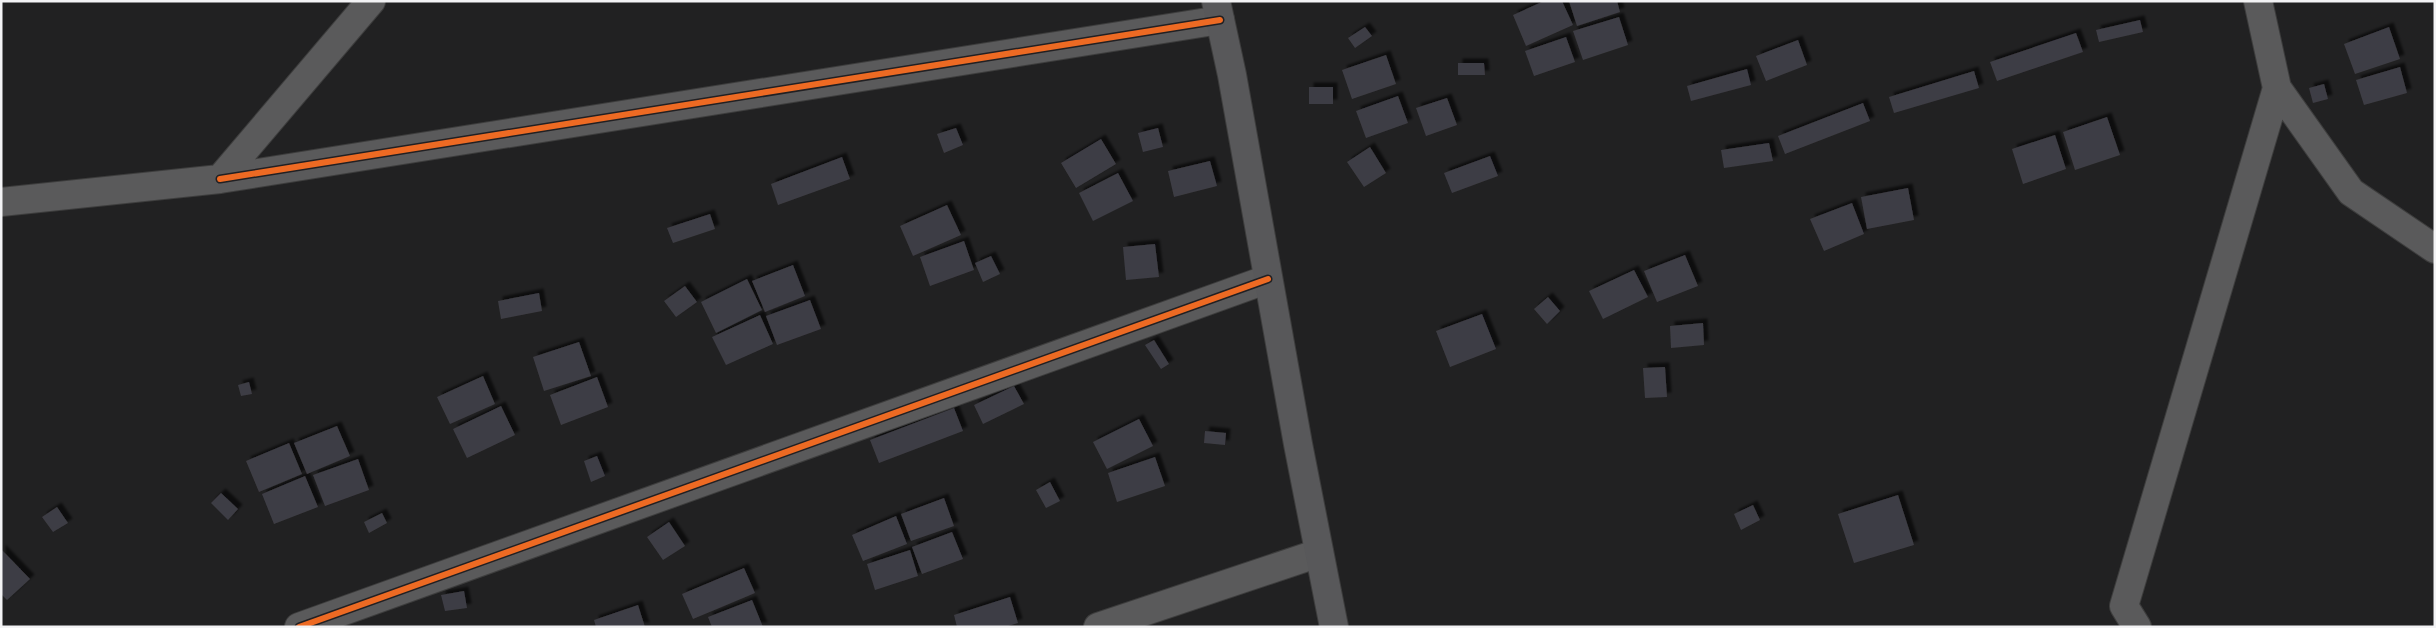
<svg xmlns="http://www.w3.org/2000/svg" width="2436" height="628" viewBox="0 0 2436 628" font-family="Ubuntu,sans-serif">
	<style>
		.building { fill: #3e3d44; filter: url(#shadow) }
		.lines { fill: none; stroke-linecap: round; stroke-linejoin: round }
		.street-casing { stroke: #3d3d3d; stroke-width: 30 }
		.secondary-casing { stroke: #3d3d3d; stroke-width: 30 }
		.street { stroke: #5a5a5b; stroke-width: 28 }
		.secondary { stroke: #58585a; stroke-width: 28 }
		.cycleway-casing { stroke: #212023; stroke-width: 9 }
		.cycleway { stroke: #ed6a23; stroke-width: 6 }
	</style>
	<defs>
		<filter id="shadow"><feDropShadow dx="4.5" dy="-4.5" stdDeviation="1" flood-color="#0009"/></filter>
	</defs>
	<rect width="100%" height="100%" fill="#212122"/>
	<path class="building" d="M 1544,1 L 1562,1 L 1573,25 L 1526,46 L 1513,15 Z
		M 1569,1 L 1617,1 L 1620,12 L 1577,26 Z
		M 1619,17 L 1628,45 L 1583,60 L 1573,31 Z
		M 2140,20 L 2143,32 L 2099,42 L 2096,30 Z
		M 1365,27 L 1372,36 L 1355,48 L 1348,38 Z
		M 2389,27 L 2400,59 L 2355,74 L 2344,44 Z
		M 2076,33 L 2083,52 L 1997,81 L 1990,62 Z
		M 1566,37 L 1575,62 L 1534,76 L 1525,51 Z
		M 1798,40 L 1807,65 L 1766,81 L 1756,56 Z
		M 1386,55 L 1396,84 L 1352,99 L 1342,70 Z
		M 1458,63 L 1484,63 L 1485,75 L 1458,75 Z
		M 2400,67 L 2407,93 L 2364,105 L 2356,80 Z
		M 1747,69 L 1751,85 L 1691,101 L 1687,86 Z
		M 1974,71 L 1979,88 L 1894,113 L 1889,97 Z
		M 2324,84 L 2328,99 L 2313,103 L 2309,88 Z
		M 1309,87 L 1333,87 L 1333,104 L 1309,104 Z
		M 1398,96 L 1408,123 L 1366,138 L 1356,111 Z
		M 1447,98 L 1457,125 L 1426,136 L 1416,108 Z
		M 1863,103 L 1870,121 L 1785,154 L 1778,136 Z
		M 2107,117 L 2120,155 L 2075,170 L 2063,132 Z
		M 956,128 L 963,145 L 944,153 L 937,134 Z
		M 1158,128 L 1163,147 L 1143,152 L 1138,133 Z
		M 2055,135 L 2066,169 L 2023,184 L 2012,149 Z
		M 1101,139 L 1116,164 L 1076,188 L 1061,163 Z
		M 1769,143 L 1773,161 L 1724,168 L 1721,150 Z
		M 1370,147 L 1386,173 L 1364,187 L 1347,162 Z
		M 1490,156 L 1498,176 L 1452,193 L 1444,173 Z
		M 842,157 L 850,179 L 778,205 L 771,184 Z
		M 1210,161 L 1217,186 L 1174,197 L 1168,171 Z
		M 1118,173 L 1133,201 L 1093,221 L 1079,193 Z
		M 1908,188 L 1914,220 L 1867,229 L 1861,197 Z
		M 1852,203 L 1864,234 L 1824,251 L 1810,219 Z
		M 947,205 L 961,235 L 913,256 L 900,226 Z
		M 710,214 L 715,229 L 673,243 L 667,228 Z
		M 964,241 L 974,270 L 930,286 L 920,257 Z
		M 1155,244 L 1159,277 L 1126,280 L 1123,247 Z
		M 1685,255 L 1698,286 L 1657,302 L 1644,271 Z
		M 991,256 L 1000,274 L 983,282 L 975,263 Z
		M 793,265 L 805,296 L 765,312 L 752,281 Z
		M 1634,270 L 1648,297 L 1603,319 L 1589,291 Z
		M 747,279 L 762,310 L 716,333 L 701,302 Z
		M 685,286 L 697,302 L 676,317 L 664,301 Z
		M 539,293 L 542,311 L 501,319 L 498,301 Z
		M 1548,297 L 1560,311 L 1547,324 L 1534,309 Z
		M 810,300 L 821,329 L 777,345 L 766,316 Z
		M 1482,314 L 1496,349 L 1450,367 L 1436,331 Z
		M 760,315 L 773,344 L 726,365 L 712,337 Z
		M 1703,323 L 1704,345 L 1671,348 L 1670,326 Z
		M 1154,340 L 1169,364 L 1161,369 L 1145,345 Z
		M 579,342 L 591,376 L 544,391 L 533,357 Z
		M 1665,367 L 1667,397 L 1645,398 L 1643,368 Z
		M 483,376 L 495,404 L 450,424 L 437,397 Z
		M 597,377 L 608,407 L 561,425 L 550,395 Z
		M 249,382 L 252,394 L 241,396 L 238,385 Z
		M 1014,386 L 1024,404 L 983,424 L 974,405 Z
		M 501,406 L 515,435 L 467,458 L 453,429 Z
		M 954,408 L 963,431 L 879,463 L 870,440 Z
		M 1139,419 L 1153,446 L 1107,469 L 1093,442 Z
		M 337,426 L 350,456 L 307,474 L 294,443 Z
		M 1205,431 L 1226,433 L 1225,445 L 1204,443 Z
		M 289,443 L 302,474 L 259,492 L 246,461 Z
		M 597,456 L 605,476 L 591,482 L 584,461 Z
		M 1155,457 L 1165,486 L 1117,502 L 1108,473 Z
		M 358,459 L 369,490 L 325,506 L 313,475 Z
		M 305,476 L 318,507 L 274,524 L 262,494 Z
		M 1050,482 L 1060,501 L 1046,508 L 1036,490 Z
		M 221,493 L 238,509 L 228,520 L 211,503 Z
		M 1898,495 L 1914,545 L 1854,563 L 1838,514 Z
		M 944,498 L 954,526 L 911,541 L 901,514 Z
		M 1753,505 L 1760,520 L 1741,530 L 1734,514 Z
		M 57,507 L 68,523 L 53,532 L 42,517 Z
		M 382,513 L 387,523 L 369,533 L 364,522 Z
		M 896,516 L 907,544 L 863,561 L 852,535 Z
		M 669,522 L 685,546 L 663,560 L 647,537 Z
		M 952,532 L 963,559 L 922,574 L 912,547 Z
		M 1,549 L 30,579 L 7,600 L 1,594 Z
		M 910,550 L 918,576 L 875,590 L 867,564 Z
		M 744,568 L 755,593 L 693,619 L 682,594 Z
		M 464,591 L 467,608 L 445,611 L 441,595 Z
		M 1010,597 L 1018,623 L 1005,627 L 957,627 L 954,615 Z
		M 752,600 L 763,627 L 712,627 L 708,617 Z
		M 638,605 L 645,627 L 596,627 L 594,620 Z"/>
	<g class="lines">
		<g class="street-casing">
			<path id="street" d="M 2258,1 L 2277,88 L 2351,192 L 2435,249
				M 220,179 L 1220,20
				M 1,202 L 220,179 L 371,1
				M 299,627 L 1268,279
				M 1098,627 L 1319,553
				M 2137,627 L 2124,606 L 2277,88"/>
		</g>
		<g class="secondary-casing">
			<path id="secondary" d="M 1216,1 L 1232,75 L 1298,444 L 1334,627"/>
		</g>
		<use href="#street" class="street"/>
		<use href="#secondary" class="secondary"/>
		<g class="cycleway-casing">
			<path id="cycleway" d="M 220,179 L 1220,20
				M 299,627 L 1268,279"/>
		</g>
		<use href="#cycleway" class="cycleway"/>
	</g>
	<rect width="2436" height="628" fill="none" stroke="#f3f3f5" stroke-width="5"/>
</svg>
